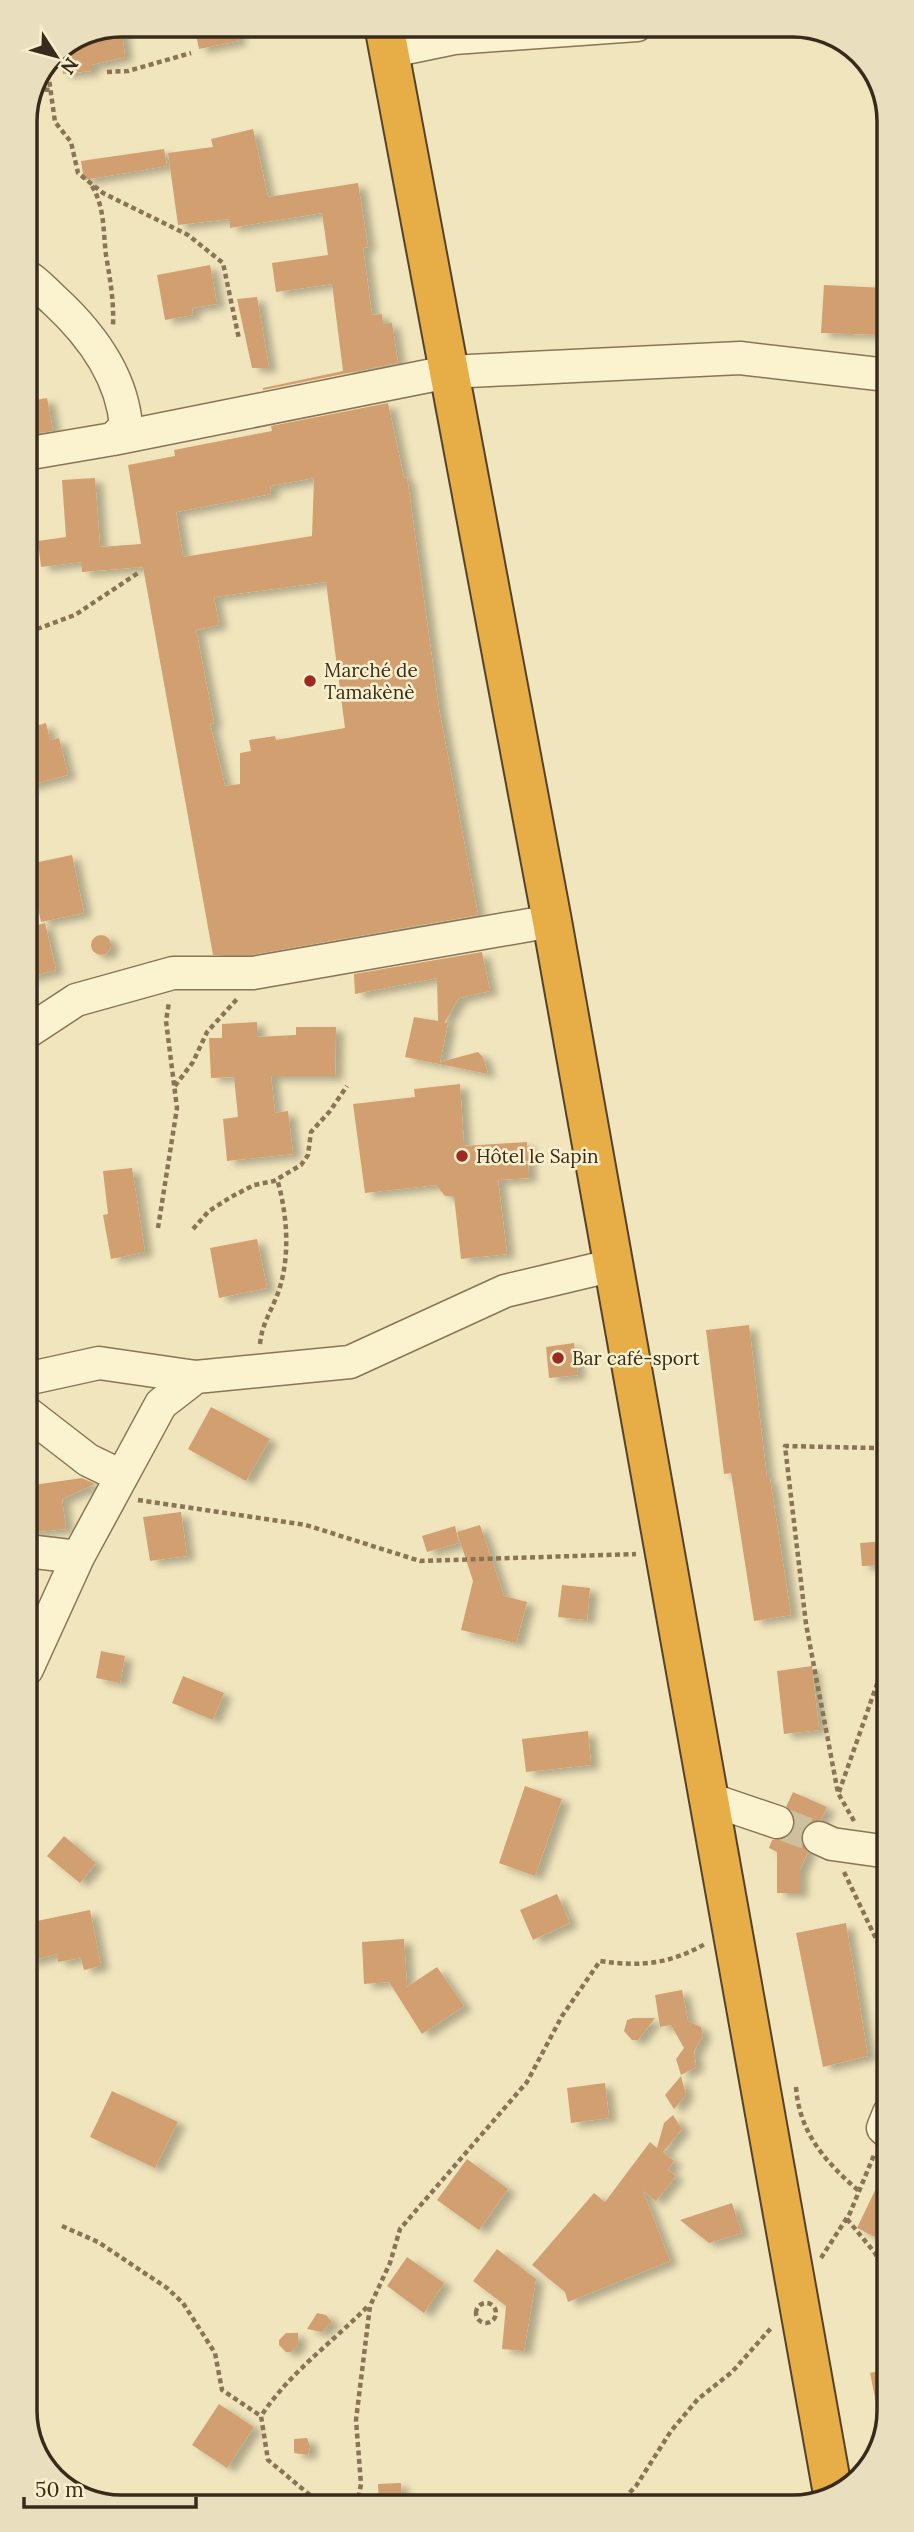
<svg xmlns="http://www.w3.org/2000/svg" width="914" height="2532" viewBox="0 0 914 2532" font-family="Lora,serif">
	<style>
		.building { fill: #d2a070; fill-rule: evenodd; filter: url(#shadow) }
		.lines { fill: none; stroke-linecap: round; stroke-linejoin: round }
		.minor-tunnel { stroke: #ccc09d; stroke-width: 32; stroke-dasharray: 32 16; stroke-linecap: butt }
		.minor-casing { stroke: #897555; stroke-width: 35 }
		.highway-casing { stroke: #56422a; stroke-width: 42 }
		.path { stroke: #897555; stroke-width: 4.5; stroke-dasharray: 5 3.5; stroke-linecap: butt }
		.minor { stroke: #fbf2d0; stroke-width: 32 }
		.highway { stroke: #e7ad46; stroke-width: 38 }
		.poi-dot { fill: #9c2a21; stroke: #f8efcd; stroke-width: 2.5 }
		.labels { text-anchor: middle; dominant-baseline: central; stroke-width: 5; stroke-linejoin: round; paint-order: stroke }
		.poi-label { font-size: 19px; fill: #382b1b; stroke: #f8efcd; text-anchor: start }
		.rim { fill: none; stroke: #382b1b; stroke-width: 3.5 }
	</style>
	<defs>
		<filter id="shadow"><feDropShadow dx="8" dy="4.5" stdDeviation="3.5" flood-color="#0004"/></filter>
	</defs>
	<rect width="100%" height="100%" fill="#f1e5bd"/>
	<path class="building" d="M 121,25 L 125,57 L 91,65 L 91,71 L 63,74 L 60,49 Z
		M 194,25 L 235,25 L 239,41 L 199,49 Z
		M 253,129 L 268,197 L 358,183 L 368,247 L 363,248 L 372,315 L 382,314 L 383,324 L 392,323 L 398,363 L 263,390 L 263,388 L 343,371 L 332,284 L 276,292 L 272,263 L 328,255 L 322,213 L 230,228 L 229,219 L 178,225 L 168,153 L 213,147 L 211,139 Z
		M 164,149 L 167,166 L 84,180 L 81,161 Z
		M 210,265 L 217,304 L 192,308 L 193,315 L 165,320 L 157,275 Z
		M 824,285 L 886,288 L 886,335 L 821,333 Z
		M 257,297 L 269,368 L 252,368 L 237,299 Z
		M 47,398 L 53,431 L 25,435 L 25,402 Z
		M 388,403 L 404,478 L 407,477 L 439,709 L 478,915 L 251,955 L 213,955 L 143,567 L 82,572 L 81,562 L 41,567 L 38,541 L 66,537 L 62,480 L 95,478 L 100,547 L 141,544 L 128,465 L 175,456 L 174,450 L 272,431 L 271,426 ZM 314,478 L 312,536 L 183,557 L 176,512 L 271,494 L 270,486 ZM 326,582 L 345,728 L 276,740 L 275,736 L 249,740 L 251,751 L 240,753 L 240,784 L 225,786 L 210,724 L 214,723 L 196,630 L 219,625 L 214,597 Z
		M 46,723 L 50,740 L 59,738 L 68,775 L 26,786 L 26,729 Z
		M 72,855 L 84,913 L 41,922 L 29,864 Z
		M 45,923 L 56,970 L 26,978 L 26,928 Z
		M91 945a10 10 0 1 1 20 0a10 10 0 1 1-20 0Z
		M 482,952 L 490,991 L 459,998 L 444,1023 L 448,1023 L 440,1062 L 478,1052 L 483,1057 L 488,1074 L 405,1057 L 414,1017 L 438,1021 L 437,978 L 355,994 L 354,974 Z
		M 257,1022 L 257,1037 L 296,1035 L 296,1027 L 336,1027 L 335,1076 L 271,1076 L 275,1113 L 288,1111 L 293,1154 L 227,1161 L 223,1119 L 238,1117 L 234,1077 L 211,1078 L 209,1038 L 222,1038 L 222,1024 Z
		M 460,1084 L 464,1146 L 527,1142 L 529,1178 L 498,1180 L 507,1254 L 461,1259 L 454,1196 L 445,1196 L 436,1185 L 365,1193 L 353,1104 L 415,1097 L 414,1089 Z
		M 132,1168 L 145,1252 L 111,1259 L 103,1215 L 108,1214 L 103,1171 Z
		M 257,1239 L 267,1288 L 219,1298 L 210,1248 Z
		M 749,1325 L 767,1479 L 770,1479 L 791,1615 L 754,1621 L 731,1473 L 724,1474 L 706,1330 Z
		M 574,1343 L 578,1375 L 549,1378 L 546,1347 Z
		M 211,1407 L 270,1439 L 246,1481 L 188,1449 Z
		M 82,1478 L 95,1484 L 62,1499 L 66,1529 L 27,1533 L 27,1486 Z
		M 181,1512 L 187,1556 L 150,1561 L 143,1517 Z
		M 480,1525 L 504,1596 L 527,1602 L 516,1643 L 461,1630 L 473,1581 L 457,1532 Z
		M 455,1526 L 459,1543 L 427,1552 L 422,1536 Z
		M 888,1541 L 888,1565 L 862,1566 L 860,1543 Z
		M 562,1585 L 590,1588 L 587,1620 L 558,1617 Z
		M 101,1651 L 125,1656 L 120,1683 L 96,1678 Z
		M 812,1666 L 819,1730 L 784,1734 L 777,1671 Z
		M 183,1676 L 224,1693 L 213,1720 L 172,1703 Z
		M 588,1731 L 591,1765 L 526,1772 L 522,1739 Z
		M 525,1786 L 562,1799 L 535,1876 L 499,1863 Z
		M 793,1792 L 827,1807 L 821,1820 L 809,1823 L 802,1831 L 801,1840 L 808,1852 L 800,1869 L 800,1893 L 777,1893 L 777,1852 L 769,1848 L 772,1840 L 789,1836 L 794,1829 L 795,1818 L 786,1807 Z
		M 64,1836 L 96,1863 L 80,1883 L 47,1856 Z
		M 557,1894 L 570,1923 L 533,1940 L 520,1910 Z
		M 90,1910 L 101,1966 L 84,1970 L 81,1958 L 58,1962 L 57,1954 L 27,1962 L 27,1923 Z
		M 846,1923 L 868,2056 L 823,2067 L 796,1933 Z
		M 404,1939 L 407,1987 L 437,1967 L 464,2006 L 422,2034 L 389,1982 L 364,1984 L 362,1942 Z
		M 682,1990 L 688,2021 L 701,2027 L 703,2036 L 694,2051 L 696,2067 L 681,2075 L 676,2059 L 684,2048 L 671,2025 L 660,2027 L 655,1995 Z
		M 633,2018 L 655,2018 L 638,2040 L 632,2040 L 624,2031 L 627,2020 Z
		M 681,2076 L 686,2095 L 674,2109 L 665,2095 Z
		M 605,2083 L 609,2118 L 571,2123 L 567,2088 Z
		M 112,2091 L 178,2122 L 155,2168 L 90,2137 Z
		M 673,2115 L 682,2129 L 663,2152 L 674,2161 L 668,2170 L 676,2176 L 656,2201 L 643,2191 L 670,2261 L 568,2302 L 565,2292 L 532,2265 L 594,2193 L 605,2202 L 650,2142 L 657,2148 L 664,2123 Z
		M 467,2159 L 508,2189 L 479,2230 L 437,2200 Z
		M 889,2161 L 889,2244 L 857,2228 Z
		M 732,2203 L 742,2233 L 709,2243 L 680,2220 Z
		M 497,2249 L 536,2279 L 524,2351 L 502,2349 L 506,2306 L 473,2281 Z
		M 407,2257 L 444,2283 L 424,2313 L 387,2286 Z
		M 317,2313 L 326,2315 L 332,2322 L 322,2332 L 307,2329 Z
		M 286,2333 L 298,2333 L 298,2345 L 291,2352 L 286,2352 L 279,2345 L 279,2340 Z
		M 889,2369 L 889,2412 L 884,2427 L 881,2427 L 870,2373 Z
		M 219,2404 L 254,2427 L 227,2468 L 192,2445 Z
		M 307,2438 L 310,2446 L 308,2455 L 294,2453 L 294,2439 Z
		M 401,2483 L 402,2506 L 379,2506 L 378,2484 Z"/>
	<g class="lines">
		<path class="minor-tunnel" d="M 777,1822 L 819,1838"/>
		<g class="minor-casing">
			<path id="minor" d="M 391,51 L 454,38 L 637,25
				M 25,275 C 36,281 45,292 54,300 C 91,334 122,375 126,426 L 113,439
				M 25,454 L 113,439 L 448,372 L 740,358 L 887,375
				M 26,1033 L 76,1000 L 173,973 L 253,973 L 552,921
				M 26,1379 L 99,1363 L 196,1377
				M 26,1412 L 88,1460 L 121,1476
				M 27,1551 L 78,1557
				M 27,1669 L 78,1557 L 161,1404 L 196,1377 L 350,1362 L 505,1291 L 614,1265
				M 709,1799 L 777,1822
				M 819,1838 L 832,1844 L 889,1852
				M 889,2113 L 883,2128 L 889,2133"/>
		</g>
		<g class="highway-casing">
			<path id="highway" d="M 384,25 L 552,921 L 833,2494"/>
		</g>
		<path class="path" d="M 255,35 L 273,33 L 293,25
			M 47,65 L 55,122 L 71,142 L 78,173 L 103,193 L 188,235 L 223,263 L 239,339
			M 107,72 L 128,71 L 191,53
			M 36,89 L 51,90
			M 92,186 C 105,208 103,231 106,255 C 110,279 114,300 113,325
			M 25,548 L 29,548
			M 25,641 L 37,629 L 75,615 L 138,573
			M 175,1086 L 193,1062 L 207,1032 L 238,998
			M 158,1228 L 177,1108 L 166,1021 L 169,1002
			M 193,1229 L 209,1211 L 231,1197 L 254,1185 L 274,1181 L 301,1165 L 308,1155 L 311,1132 L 330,1111 L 347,1086
			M 260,1344 C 262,1325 269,1315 276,1298 C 291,1262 288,1216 277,1179
			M 138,1500 L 306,1525 L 420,1561 L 636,1554
			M 839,1792 L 888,1653
			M 854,1821 L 838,1793 L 806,1624 L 785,1446 L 876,1448
			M 844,1872 L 879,1945 L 889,1954
			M 796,2087 C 799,2132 825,2162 859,2191
			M 847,2219 L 875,2253 L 889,2284
			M 62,2226 L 98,2242 L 167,2288 L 183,2303 L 215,2353 L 222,2390 L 261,2416
			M 821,2258 L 850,2213 L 874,2155
			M476 2313a10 10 0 1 1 20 0a10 10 0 1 1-20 0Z
			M 618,2505 L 636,2486 L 671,2431 L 698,2399 L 732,2372 L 772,2327
			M 323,2506 L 268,2460 L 261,2416 C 290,2372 333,2342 369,2305
			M 357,2506 L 361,2484 L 356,2420 L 370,2306 L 390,2263 L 400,2229 L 527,2082 L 562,2016 L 600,1961 C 640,1967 670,1964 705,1944"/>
		<use href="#minor" class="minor"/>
		<use href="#highway" class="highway"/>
	</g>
	<g class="poi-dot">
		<circle cx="310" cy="681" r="7"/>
		<circle cx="462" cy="1156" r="7"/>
		<circle cx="558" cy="1358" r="7"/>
	</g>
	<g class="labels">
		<g class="poi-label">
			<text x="324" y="670">Marché de<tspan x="324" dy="22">Tamakènè</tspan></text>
			<text x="476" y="1156">Hôtel le Sapin</text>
			<text x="572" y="1358">Bar café-sport</text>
		</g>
	</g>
	<path d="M0 0H914V2532H0ZM121 37H793A84 84 0 0 1 877 121V2411A84 84 0 0 1 793 2495H121A84 84 0 0 1 37 2411V121A84 84 0 0 1 121 37Z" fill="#e9dfbf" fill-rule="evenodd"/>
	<path class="rim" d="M121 37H793A84 84 0 0 1 877 121V2411A84 84 0 0 1 793 2495H121A84 84 0 0 1 37 2411V121A84 84 0 0 1 121 37Z"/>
	<g transform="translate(56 56) rotate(126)" stroke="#f8efcd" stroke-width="5" paint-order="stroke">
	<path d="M0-5L12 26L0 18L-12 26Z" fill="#382b1b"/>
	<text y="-10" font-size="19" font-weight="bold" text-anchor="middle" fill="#382b1b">N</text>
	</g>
	<path d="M24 2497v10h172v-10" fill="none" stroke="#382b1b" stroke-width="3.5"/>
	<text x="35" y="2497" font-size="21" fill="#382b1b" stroke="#f8efcd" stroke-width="5" paint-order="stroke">50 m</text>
</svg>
